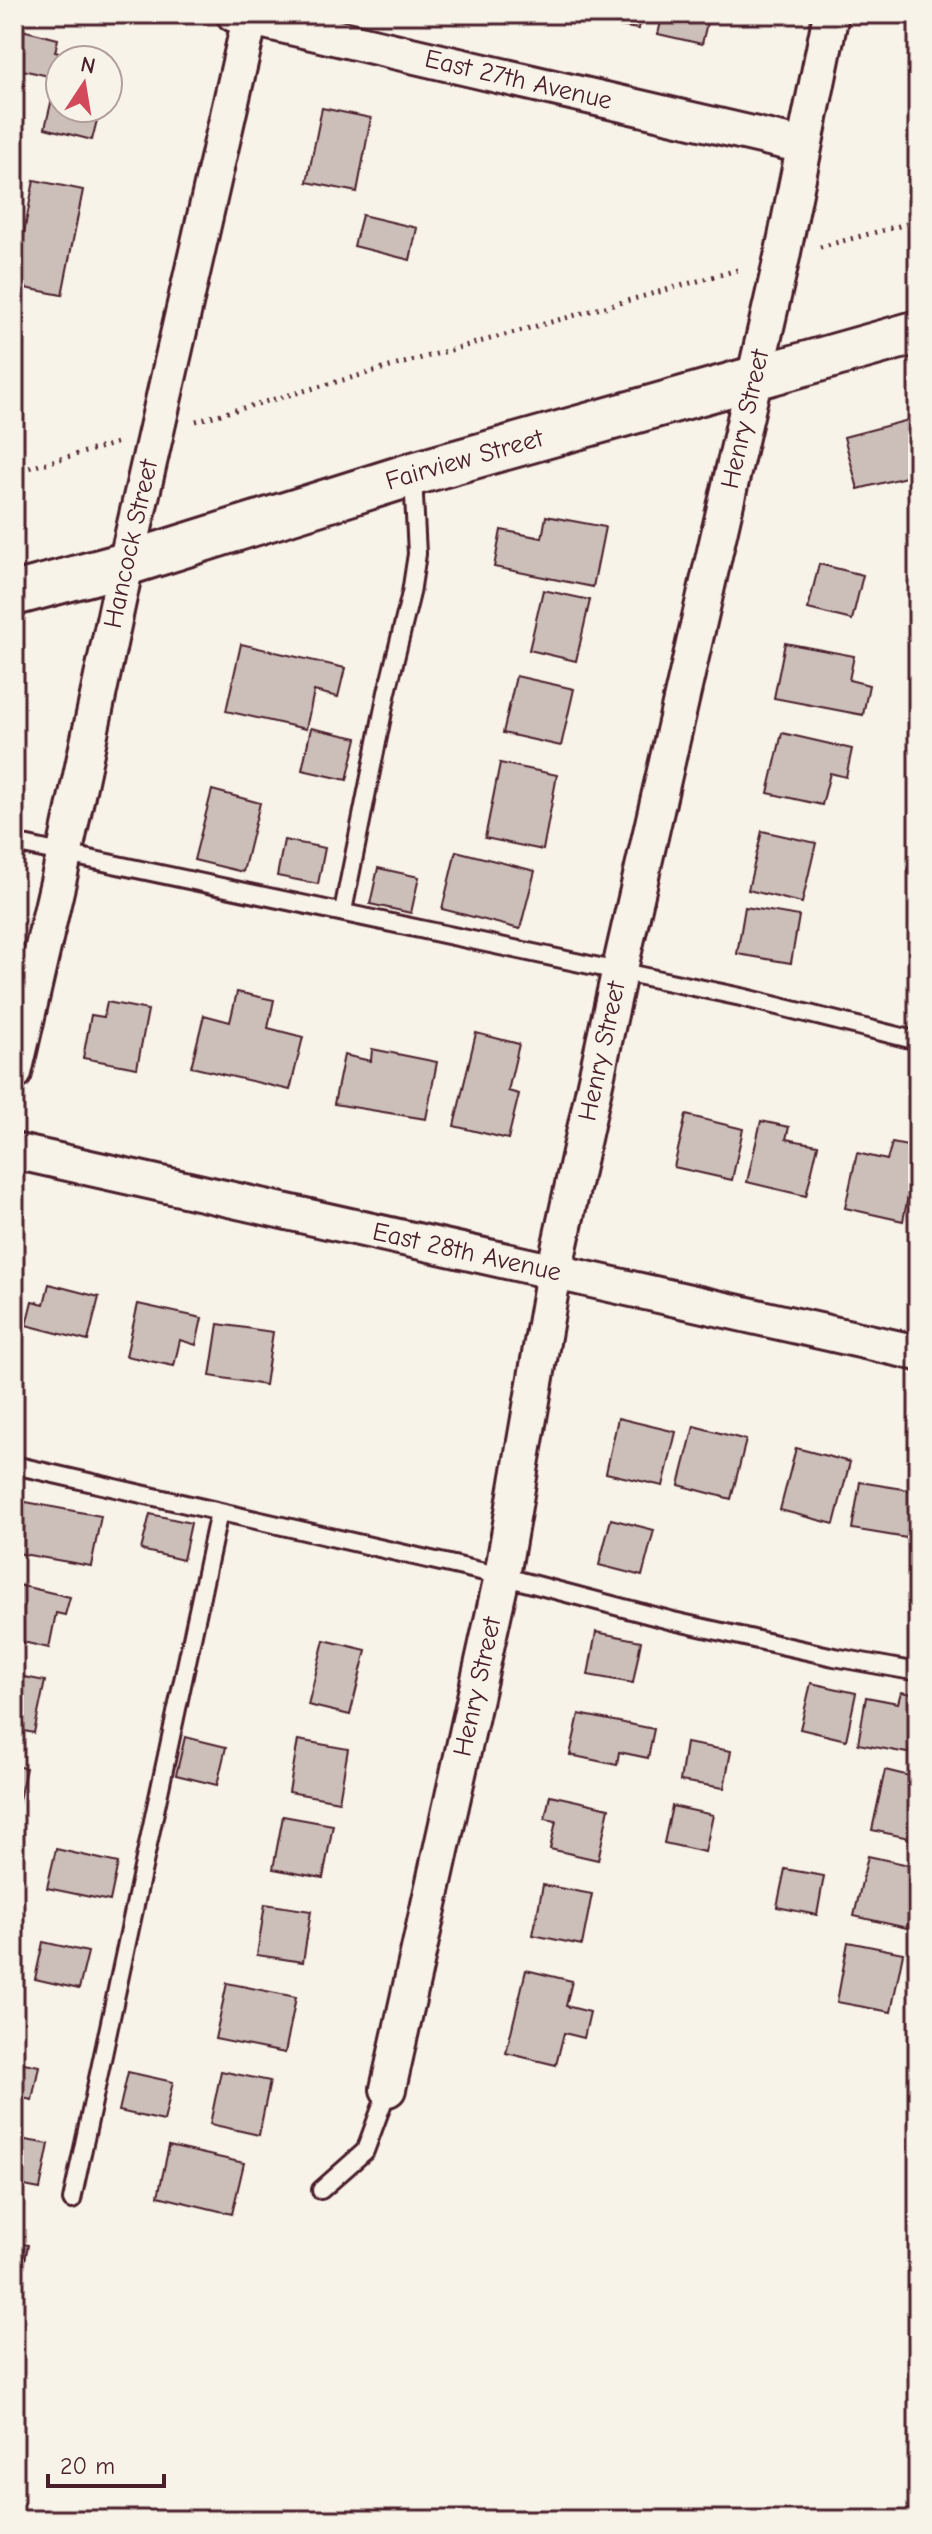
<svg xmlns="http://www.w3.org/2000/svg" width="932" height="2534" viewBox="0 0 932 2534" font-family="'Comic Neue',sans-serif">
	<style>
		.building { fill: #ccbfb9; stroke: #4a1f2b; stroke-width: 2 }
		.lines { fill: none; stroke-linecap: round; stroke-linejoin: round }
		.service-casing { stroke: #4a1f2b; stroke-width: 22 }
		.minor-casing { stroke: #4a1f2b; stroke-width: 40 }
		.tertiary-casing { stroke: #4a1f2b; stroke-width: 48 }
		.path { stroke: #4a1f2b; stroke-width: 5; stroke-dasharray: 2 6; stroke-linecap: butt }
		.service { stroke: #f7f3e8; stroke-width: 16 }
		.minor { stroke: #f7f3e8; stroke-width: 34 }
		.tertiary { stroke: #f7f3e8; stroke-width: 42 }
		.labels { text-anchor: middle; dominant-baseline: central; stroke-width: 6; stroke-linejoin: round; paint-order: stroke }
		.street-label { font-size: 26px; fill: #4a1f2b; stroke: #f7f3e8 }
	</style>
	<rect width="100%" height="100%" fill="#f7f3e8"/>
	<filter id="ink" filterUnits="userSpaceOnUse"><feTurbulence type="fractalNoise" baseFrequency=".0125" numOctaves="2"/><feDisplacementMap in="SourceGraphic" scale="16" xChannelSelector="R" yChannelSelector="G"/><feConvolveMatrix kernelMatrix="1 2 1 2 8 2 1 2 1" color-interpolation-filters="sRGB"/></filter>
	<g filter="url(#ink)">
		<path class="building" d="M 604,14 L 641,14 L 638,29 L 602,23 Z
			M 663,14 L 709,14 L 702,44 L 658,34 Z
			M 22,30 L 58,39 L 55,52 L 88,60 L 60,60 L 60,108 L 100,108 L 92,140 L 45,128 L 57,78 L 14,68 Z
			M 322,108 L 371,118 L 357,192 L 307,182 Z
			M 34,180 L 83,190 L 62,295 L 14,286 Z
			M 362,215 L 417,228 L 410,260 L 354,246 Z
			M 916,418 L 918,474 L 858,489 L 844,437 Z
			M 546,516 L 605,527 L 593,587 L 494,567 L 501,530 L 542,538 Z
			M 819,564 L 863,575 L 852,620 L 808,609 Z
			M 543,590 L 590,600 L 576,661 L 529,650 Z
			M 785,643 L 854,656 L 849,680 L 869,685 L 863,715 L 774,698 Z
			M 241,644 L 345,668 L 338,697 L 314,691 L 306,729 L 226,711 Z
			M 516,676 L 574,689 L 561,746 L 503,733 Z
			M 311,728 L 357,738 L 347,780 L 302,770 Z
			M 782,733 L 852,749 L 846,777 L 830,773 L 822,805 L 768,793 Z
			M 500,763 L 557,775 L 543,850 L 485,838 Z
			M 212,790 L 260,803 L 243,872 L 194,860 Z
			M 762,831 L 816,843 L 802,903 L 748,890 Z
			M 284,840 L 325,848 L 318,884 L 277,876 Z
			M 456,851 L 535,871 L 520,929 L 442,909 Z
			M 378,868 L 419,877 L 411,913 L 370,904 Z
			M 745,907 L 799,916 L 791,963 L 737,954 Z
			M 237,992 L 274,1000 L 268,1028 L 303,1037 L 290,1090 L 191,1067 L 204,1015 L 230,1022 Z
			M 107,1002 L 148,1010 L 137,1068 L 83,1058 L 91,1015 L 104,1017 Z
			M 476,1033 L 519,1044 L 508,1091 L 519,1094 L 508,1139 L 454,1126 Z
			M 372,1049 L 437,1062 L 426,1119 L 334,1104 L 344,1055 L 371,1061 Z
			M 686,1115 L 743,1129 L 732,1180 L 674,1167 Z
			M 761,1121 L 789,1127 L 786,1139 L 818,1145 L 806,1196 L 747,1182 Z
			M 892,1143 L 918,1148 L 903,1221 L 845,1208 L 857,1153 L 887,1160 Z
			M 49,1284 L 99,1297 L 88,1341 L 26,1325 L 32,1301 L 44,1304 Z
			M 138,1304 L 202,1318 L 196,1345 L 180,1340 L 174,1366 L 126,1356 Z
			M 218,1324 L 273,1332 L 265,1385 L 210,1376 Z
			M 618,1418 L 676,1432 L 663,1486 L 606,1473 Z
			M 694,1426 L 746,1440 L 731,1499 L 679,1485 Z
			M 796,1448 L 850,1462 L 834,1524 L 780,1510 Z
			M 860,1482 L 915,1491 L 907,1538 L 852,1529 Z
			M 15,1500 L 101,1516 L 91,1566 L 17,1553 L 22,1528 L 14,1527 Z
			M 150,1514 L 191,1523 L 183,1560 L 141,1550 Z
			M 611,1519 L 654,1530 L 642,1576 L 599,1565 Z
			M 14,1584 L 70,1597 L 65,1615 L 56,1613 L 49,1648 L 14,1640 Z
			M 596,1632 L 641,1641 L 633,1683 L 588,1675 Z
			M 324,1640 L 366,1650 L 350,1715 L 308,1705 Z
			M 14,1675 L 45,1681 L 34,1733 L 14,1729 Z
			M 811,1683 L 856,1693 L 846,1740 L 800,1729 Z
			M 901,1692 L 918,1695 L 918,1755 L 858,1744 L 866,1697 L 898,1703 Z
			M 579,1714 L 654,1729 L 648,1758 L 619,1752 L 617,1765 L 570,1755 Z
			M 185,1737 L 226,1747 L 217,1785 L 176,1775 Z
			M 298,1740 L 348,1749 L 339,1801 L 289,1792 Z
			M 686,1743 L 731,1751 L 724,1788 L 680,1781 Z
			M 14,1766 L 26,1768 L 15,1818 L 14,1818 Z
			M 885,1770 L 918,1778 L 918,1840 L 872,1830 Z
			M 550,1795 L 609,1808 L 598,1860 L 550,1849 L 556,1821 L 545,1819 Z
			M 672,1806 L 713,1815 L 705,1852 L 664,1843 Z
			M 283,1816 L 333,1825 L 323,1878 L 273,1869 Z
			M 56,1849 L 118,1863 L 110,1901 L 47,1888 Z
			M 868,1856 L 918,1867 L 907,1928 L 854,1916 Z
			M 785,1869 L 824,1876 L 817,1915 L 777,1907 Z
			M 543,1885 L 592,1894 L 582,1945 L 533,1935 Z
			M 265,1904 L 311,1911 L 303,1962 L 257,1955 Z
			M 43,1942 L 88,1952 L 79,1989 L 35,1979 Z
			M 848,1942 L 903,1953 L 891,2012 L 837,2002 Z
			M 526,1970 L 572,1981 L 566,2006 L 590,2012 L 584,2038 L 564,2033 L 556,2065 L 506,2053 Z
			M 227,1983 L 296,1997 L 285,2053 L 215,2039 Z
			M 14,2061 L 39,2066 L 32,2100 L 14,2096 Z
			M 221,2071 L 270,2081 L 259,2135 L 210,2124 Z
			M 128,2072 L 173,2082 L 164,2121 L 119,2111 Z
			M 14,2138 L 49,2144 L 40,2189 L 14,2184 Z
			M 169,2146 L 244,2163 L 232,2214 L 158,2196 Z
			M 14,2242 L 28,2245 L 22,2275 L 14,2274 Z"/>
		<g class="lines">
			<g class="service-casing">
				<path id="service" d="M 14,843 L 741,997 L 918,1041
					M 343,911 L 387,692 L 411,593 L 417,554 L 413,477
					M 14,1465 L 502,1576 L 673,1621 L 834,1657 L 918,1672
					M 321,2190 L 365,2151 L 388,2089
					M 72,2200 L 219,1512"/>
			</g>
			<g class="minor-casing">
				<g id="minor">
					<path id="s1" d="M 234,14 L 804,146"/>
					<path id="s2" d="M 14,1073 L 64,856 L 126,564 L 251,14"/>
					<path id="s3" d="M 14,1151 L 918,1353"/>
					<path id="s4" d="M 388,2089 L 502,1576 L 554,1272 L 619,973 L 782,257 L 831,14"/>
				</g>
			</g>
			<g class="tertiary-casing">
				<g id="tertiary">
					<path id="s5" d="M 14,594 L 126,564 L 413,474 L 918,332"/>
				</g>
			</g>
			<path class="path" d="M 820,247 L 918,221
				M 196,421 L 741,269
				M 14,472 L 117,443"/>
			<use href="#service" class="service"/>
			<use href="#minor" class="minor"/>
			<use href="#tertiary" class="tertiary"/>
		</g>
	</g>
	<g class="labels">
		<g class="street-label">
			<text stroke="none"><textPath href="#s1" startOffset="292">East 27th Avenue</textPath></text>
			<text stroke="none"><textPath href="#s4" startOffset="1708">Henry Street</textPath></text>
			<text stroke="none"><textPath href="#s5" startOffset="470">Fairview Street</textPath></text>
			<text stroke="none"><textPath href="#s2" startOffset="542">Hancock Street</textPath></text>
			<text stroke="none"><textPath href="#s4" startOffset="1060">Henry Street</textPath></text>
			<text stroke="none"><textPath href="#s3" startOffset="464">East 28th Avenue</textPath></text>
			<text stroke="none"><textPath href="#s4" startOffset="412">Henry Street</textPath></text>
		</g>
	</g>
	<rect width="932" height="2534" fill="none" stroke="#f7f3e8" stroke-width="48"/>
	<rect x="24" y="24" width="884" height="2486" fill="none" stroke="#4a1f2b" stroke-width="3" filter="url(#ink)"/>
	<g transform="translate(84 84) rotate(12)"><circle r="38" fill="#f7f3e8" stroke="#b29e9c" stroke-width="2"/>
	<path d="M0-6L14 30L0 20L-14 30Z" fill="#d1495b"/>
	<text y="-12" font-size="22" font-weight="bold" text-anchor="middle" fill="#4a1f2b">N</text>
	</g>
	<path d="M48 2474v12h116v-12" fill="none" stroke="#4a1f2b" stroke-width="4"/>
	<text x="60" y="2474" font-size="24" fill="#4a1f2b" stroke="#f7f3e8" stroke-width="6" paint-order="stroke">20 m</text>
</svg>
